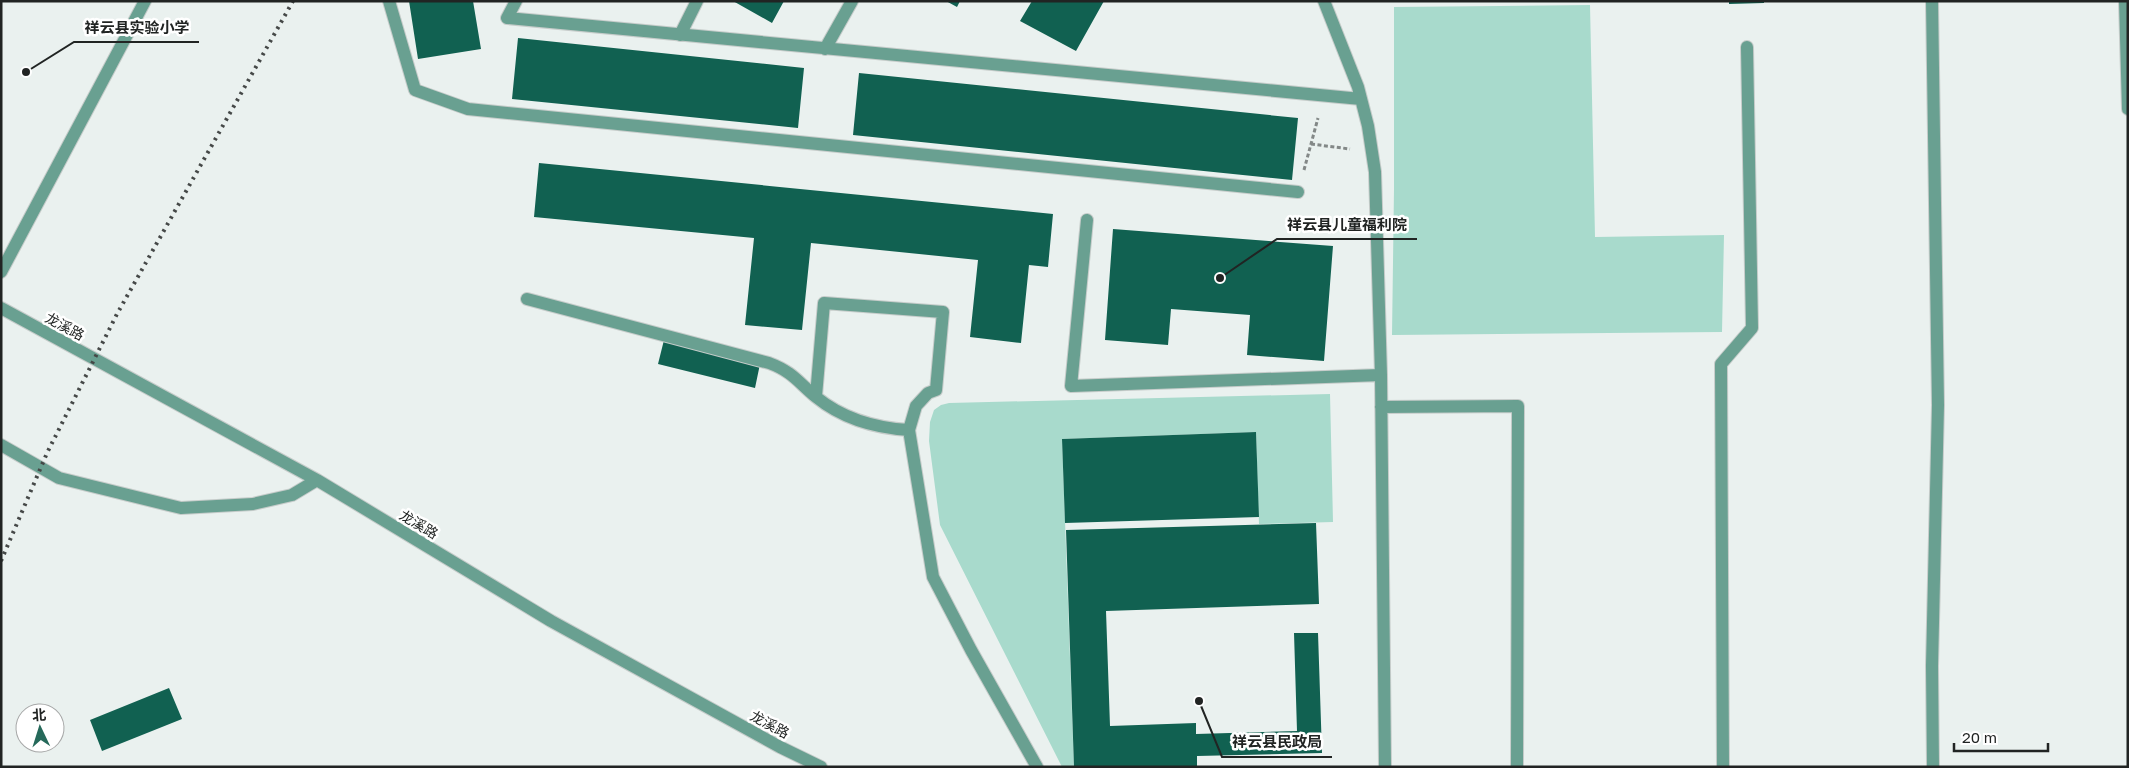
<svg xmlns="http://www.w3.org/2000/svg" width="2129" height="768" viewBox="0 0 2129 768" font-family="'Golos Text','Noto Sans SC',sans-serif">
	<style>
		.green { fill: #a8dacc }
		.building { fill: #116151 }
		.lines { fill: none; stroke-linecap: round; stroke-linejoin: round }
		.minor-casing { stroke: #c6ccca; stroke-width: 14 }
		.path { stroke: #838887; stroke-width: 3; stroke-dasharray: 4 2.5; stroke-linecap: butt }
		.minor { stroke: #69a091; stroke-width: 12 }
		.rail { stroke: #454847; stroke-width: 4; stroke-dasharray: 2.5 5; stroke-linecap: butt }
		.labels { text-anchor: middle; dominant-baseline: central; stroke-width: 5; stroke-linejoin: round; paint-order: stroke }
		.street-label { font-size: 14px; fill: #212423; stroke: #fff }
		.leader { fill: none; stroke: #212423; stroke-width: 2 }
		.callout-dot { fill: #212423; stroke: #fff; stroke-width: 2 }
		.callout-label { font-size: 15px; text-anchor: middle; font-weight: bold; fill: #212423; stroke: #fff; stroke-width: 5; stroke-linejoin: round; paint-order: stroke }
	</style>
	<rect width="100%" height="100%" fill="#eaf1ef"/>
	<path class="green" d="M 1590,5 L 1595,237 L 1724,235 L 1722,332 L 1392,335 L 1394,189 L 1394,7 Z
		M 1330,394 L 1333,522 L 1259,524 L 1256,432 L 1062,439 L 1074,767 L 1062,767 L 940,525 L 929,441 L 930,422 L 934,410 L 941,405 L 949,403 Z"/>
	<path class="building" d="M 409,1 L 473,1 L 481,49 L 418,59 Z
		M 733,1 L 784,1 L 772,23 Z
		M 946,1 L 960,1 L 957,7 Z
		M 1032,1 L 1104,1 L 1076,51 L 1020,21 Z
		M 1729,1 L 1764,1 L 1764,3 L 1729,4 Z
		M 518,38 L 804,68 L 798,128 L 512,99 Z
		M 859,73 L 1298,118 L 1292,180 L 853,135 Z
		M 539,163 L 1053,214 L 1048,267 L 1029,265 L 1021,343 L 970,337 L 978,260 L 811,243 L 802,330 L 745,325 L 754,238 L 534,217 Z
		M 1113,229 L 1333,246 L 1324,361 L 1247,355 L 1250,315 L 1171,309 L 1168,345 L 1105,340 Z
		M 664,340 L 760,364 L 755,388 L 658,364 Z
		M 1256,432 L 1259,517 L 1065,523 L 1062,439 Z
		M 1316,523 L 1319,604 L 1106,611 L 1110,726 L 1196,723 L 1196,734 L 1297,731 L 1294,633 L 1318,633 L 1322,753 L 1197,756 L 1197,767 L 1074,767 L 1066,530 Z
		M 169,688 L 182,719 L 102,751 L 90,720 Z"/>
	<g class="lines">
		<g class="minor-casing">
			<path id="minor" d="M 389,1 L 415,90 L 468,109 L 1298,192
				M 516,1 L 507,18 L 1361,99
				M 1324,1 L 1358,87 L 1368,126 L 1375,172 L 1381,375 L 1385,767
				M 1932,1 L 1938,405 L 1932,666 L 1933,767
				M 2125,1 L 2128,109
				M 680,35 L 697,1
				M 825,49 L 852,1
				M 1087,220 L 1071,386 L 1381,375
				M 1,272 L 145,1
				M 527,299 L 769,363 C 793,372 798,382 816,397 C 843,419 875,428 909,430
				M 1,308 L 317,480 L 551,621 L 780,747 L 821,767
				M 816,396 L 824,303 L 943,312 L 936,390 L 928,393 L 916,406 L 909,430 L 933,577 L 971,650 L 1037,767
				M 1381,407 L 1518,406 L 1517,767
				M 1,445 L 59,478 L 181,508 L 253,504 L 292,495 L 317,480
				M 1723,767 L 1721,364 L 1752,328 L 1747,47"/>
		</g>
		<path class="path" d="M 1311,144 L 1350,149
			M 1304,170 L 1318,118"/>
		<use href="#minor" class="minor"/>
		<path class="rail" d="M 1,561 L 47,453 L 117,314 L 293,1"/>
	</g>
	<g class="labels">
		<g class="street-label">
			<text transform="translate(65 326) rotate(28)">龙溪路</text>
			<text transform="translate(419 524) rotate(31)">龙溪路</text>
			<text transform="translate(770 724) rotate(28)">龙溪路</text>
		</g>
	</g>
	<path class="leader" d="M26 72L74 42H199M1220 278L1277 239H1417M1199 701L1222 757H1332"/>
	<g class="callout-dot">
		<circle cx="26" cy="72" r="5"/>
		<circle cx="1220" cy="278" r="5"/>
		<circle cx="1199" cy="701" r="5"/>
	</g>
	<g class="callout-label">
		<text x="137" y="33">祥云县实验小学</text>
		<text x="1347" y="230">祥云县儿童福利院</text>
		<text x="1277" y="747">祥云县民政局</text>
	</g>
	<rect width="2129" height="768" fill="none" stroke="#212423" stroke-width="5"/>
	<g transform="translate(40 728) rotate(356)"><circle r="24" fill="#ffffff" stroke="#a6a7a7"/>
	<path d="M0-4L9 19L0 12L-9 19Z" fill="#25695a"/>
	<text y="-8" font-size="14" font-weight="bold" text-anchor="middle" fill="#212423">北</text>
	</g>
	<path d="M1954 743v8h94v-8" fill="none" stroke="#212423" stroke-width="2.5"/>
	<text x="1962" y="743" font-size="15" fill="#212423" stroke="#ffffff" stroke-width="4" paint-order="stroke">20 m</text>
</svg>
